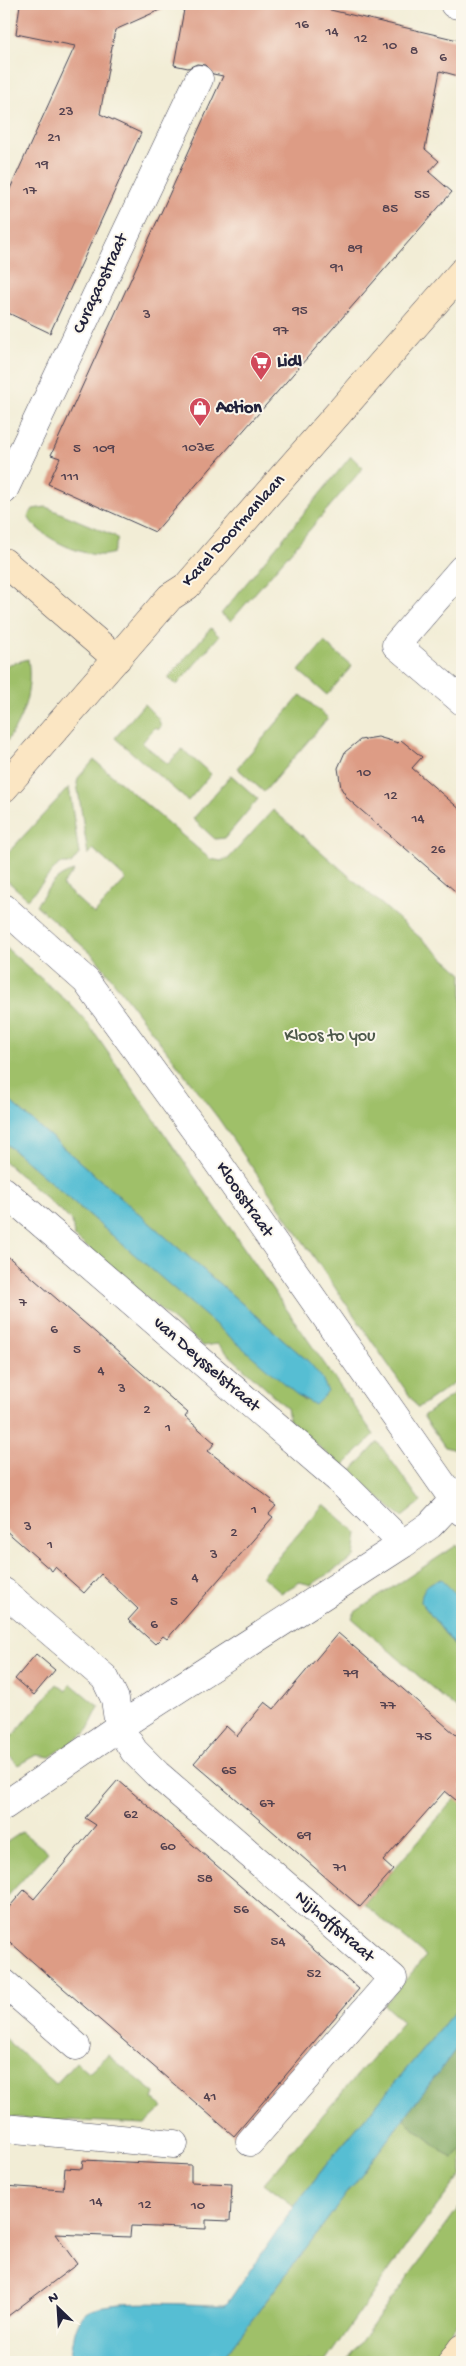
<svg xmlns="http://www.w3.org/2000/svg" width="466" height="2366" viewBox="0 0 466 2366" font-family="'Gochi Hand',sans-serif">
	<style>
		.green { fill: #9fc069; stroke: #607152 }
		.forest { fill: #7fa65d; stroke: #50644c }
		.water { fill: #56bed3; stroke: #3c7087 }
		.building { fill: #dd9c85 }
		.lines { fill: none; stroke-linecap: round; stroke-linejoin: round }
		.street-casing { stroke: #414052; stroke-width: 29 }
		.secondary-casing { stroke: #414052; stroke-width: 29 }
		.street { stroke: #fff; stroke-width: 28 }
		.secondary { stroke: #fbe6c3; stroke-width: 28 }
		.labels { text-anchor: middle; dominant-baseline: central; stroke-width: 4; stroke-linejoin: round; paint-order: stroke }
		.number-label { font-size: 15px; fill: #51404e }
		.street-label { font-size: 18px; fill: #22223b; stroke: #fbf7ec }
		.poi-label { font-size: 18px; font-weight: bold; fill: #22223b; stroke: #fbf7ec; text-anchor: start }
		.park-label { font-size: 18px; fill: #4e594b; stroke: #fbf7ec }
	</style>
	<rect width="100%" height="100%" fill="#fbf7ec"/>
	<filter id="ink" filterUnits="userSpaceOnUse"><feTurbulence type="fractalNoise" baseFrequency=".02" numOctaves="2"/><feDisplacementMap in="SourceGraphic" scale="10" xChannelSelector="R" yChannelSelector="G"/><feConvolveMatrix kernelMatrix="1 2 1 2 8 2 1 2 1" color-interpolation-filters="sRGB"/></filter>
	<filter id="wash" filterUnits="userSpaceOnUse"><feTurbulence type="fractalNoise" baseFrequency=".0096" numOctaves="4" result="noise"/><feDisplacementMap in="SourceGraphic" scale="20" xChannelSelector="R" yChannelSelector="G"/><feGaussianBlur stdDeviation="1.12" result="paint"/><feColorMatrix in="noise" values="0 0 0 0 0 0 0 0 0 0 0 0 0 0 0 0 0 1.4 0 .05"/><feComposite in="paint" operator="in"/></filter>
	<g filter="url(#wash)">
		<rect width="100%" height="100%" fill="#f2edd6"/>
		<path class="green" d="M 351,456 L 363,468 L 231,621 L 221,614 Z
			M 46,507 L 115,536 L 118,539 L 113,553 C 92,563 35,536 28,516 L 33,509 Z
			M 211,628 L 219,636 L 177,685 L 168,678 Z
			M 324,642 L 352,666 L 327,695 L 299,671 Z
			M 28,659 C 33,691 23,720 4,745 L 4,666 Z
			M 301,695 L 328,718 L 264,792 L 237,768 Z
			M 144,704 L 158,718 L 161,726 L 158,730 L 155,727 L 142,743 L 168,764 L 182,749 L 211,774 L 188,801 L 115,738 Z
			M 94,760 L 210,859 L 221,861 L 229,858 L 273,810 L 462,974 L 462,1377 L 418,1408 L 218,1118 L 95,957 L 36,905 C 48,889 54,876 74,871 L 62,885 L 94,914 L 126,879 L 93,849 L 88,855 L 77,783 L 78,778 Z
			M 231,775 L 258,799 L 225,838 L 215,839 L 193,819 Z
			M 69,787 L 79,854 L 71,864 L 59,864 L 28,899 L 4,878 L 4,857 Z
			M 4,946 L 69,1003 L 86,1021 L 374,1435 L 342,1467 L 289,1420 L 287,1408 L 217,1344 L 203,1346 L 74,1236 L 72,1221 L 4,1161 L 4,1142 L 305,1401 L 309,1362 L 4,1096 Z
			M 462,1388 L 462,1449 L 458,1451 L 445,1447 L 423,1416 Z
			M 378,1442 L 421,1502 L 402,1517 L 349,1474 Z
			M 324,1504 L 357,1533 L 354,1557 L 311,1585 L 300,1582 L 281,1593 L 262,1576 Z
			M 457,1545 L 462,1552 L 462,1600 L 441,1579 L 434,1581 L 421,1602 L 462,1656 L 462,1714 L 352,1618 L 355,1612 Z
			M 57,1684 L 66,1691 L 71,1684 L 99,1707 L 86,1733 L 50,1757 L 36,1755 L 18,1765 L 4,1751 L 4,1746 Z
			M 462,1790 L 462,2003 L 333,2156 L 294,2206 L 264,2183 L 403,2022 L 384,2005 L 426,1956 L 364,1904 Z
			M 22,1832 L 48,1852 L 4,1900 L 4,1844 Z
			M 4,2038 L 56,2084 L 76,2062 L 89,2073 L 108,2055 L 155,2093 L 153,2099 L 163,2107 L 145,2124 L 4,2117 Z
			M 403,2119 L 453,2159 L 462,2148 L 462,2174 L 409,2242 L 325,2362 L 220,2362 Z
			M 462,2203 L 462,2317 L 429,2362 L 346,2362 Z"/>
		<path class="forest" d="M 462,2041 L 462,2148 L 453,2159 L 403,2119 Z"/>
		<path class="water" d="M 4,1096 L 309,1362 L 322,1378 L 328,1392 L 315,1405 L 296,1394 L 4,1142 Z
			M 441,1579 L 462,1600 L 462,1656 L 421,1602 C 422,1588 427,1583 441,1579 Z
			M 462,2003 L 462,2041 L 220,2362 L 70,2362 C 73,2346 73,2323 87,2312 C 106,2297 198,2306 226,2305 L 295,2205 L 333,2156 Z"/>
		<g id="blocks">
			<path class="building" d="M 20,4 L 173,4 L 115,30 L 100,114 L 141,133 L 50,333 L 4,311 L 4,202 L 75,46 L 16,34 Z
				M 185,4 L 305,4 L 462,41 L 462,77 L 440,71 L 425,149 L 439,161 L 429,172 L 452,192 L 155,532 L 48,484 L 60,458 L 51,455 L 223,76 L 213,74 L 205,65 L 197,64 L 188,68 L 174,65 Z
				M 378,737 L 398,743 L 401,740 L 422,757 L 412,768 L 462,811 L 462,897 L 348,799 L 341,788 L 338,768 L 345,752 L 360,740 Z
				M 4,1253 L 188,1413 L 185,1417 L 215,1443 L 208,1451 L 272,1500 L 270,1502 L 276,1506 L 269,1514 L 273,1517 L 167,1639 L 163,1636 L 155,1644 L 128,1620 L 138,1609 L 101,1574 L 84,1593 L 55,1567 L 52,1571 L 4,1529 Z
				M 338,1633 L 462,1740 L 462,1805 L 445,1791 L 383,1861 L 393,1870 L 360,1907 L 194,1763 L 226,1726 L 237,1736 L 265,1702 L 274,1709 Z
				M 36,1654 L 55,1670 L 34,1695 L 15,1679 Z
				M 118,1780 L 359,1989 L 234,2136 L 4,1937 L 4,1913 L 24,1890 L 34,1899 L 67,1860 L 96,1825 L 85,1818 Z
				M 83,2160 L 191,2165 L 191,2182 L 232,2184 L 230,2221 L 206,2220 L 206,2229 L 131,2226 L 130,2237 L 55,2234 L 77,2264 L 4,2319 L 4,2186 L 63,2190 L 65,2168 L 82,2169 Z"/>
		</g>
	</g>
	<g filter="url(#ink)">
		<use href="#blocks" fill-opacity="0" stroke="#414052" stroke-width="1"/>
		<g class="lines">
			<g class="street-casing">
				<path id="street" d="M 454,4 L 462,6
					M 4,490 L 199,79
					M 462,569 L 396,645 L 462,701
					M 4,908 L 86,981 L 108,1011 L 200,1137 L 462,1512
					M 4,1191 L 338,1479 L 403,1544
					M 4,1592 L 105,1678 L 115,1699 L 119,1727 L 134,1751 L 157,1774 L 393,1978 L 250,2142
					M 4,1806 L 119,1727 L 403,1544 L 430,1525 L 462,1491
					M 4,1983 L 76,2046
					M 4,2128 L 174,2144"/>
			</g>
			<g class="secondary-casing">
				<path id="secondary" d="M 4,562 L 117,659
					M 4,788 L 170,597 L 187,586 L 462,272
					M 452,2362 L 462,2348"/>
			</g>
			<use href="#street" class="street"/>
			<use href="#secondary" class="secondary"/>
		</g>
	</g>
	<defs>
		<g id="supermarket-pin" transform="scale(1.125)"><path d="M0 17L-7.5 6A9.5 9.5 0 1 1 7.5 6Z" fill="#d1495b" stroke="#fbf7ec"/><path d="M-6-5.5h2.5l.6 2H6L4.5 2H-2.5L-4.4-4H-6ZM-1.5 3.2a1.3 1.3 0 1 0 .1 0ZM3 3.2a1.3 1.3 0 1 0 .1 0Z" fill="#fff"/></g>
		<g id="shop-pin" transform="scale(1.125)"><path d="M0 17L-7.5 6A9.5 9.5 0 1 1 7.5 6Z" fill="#d1495b" stroke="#fbf7ec"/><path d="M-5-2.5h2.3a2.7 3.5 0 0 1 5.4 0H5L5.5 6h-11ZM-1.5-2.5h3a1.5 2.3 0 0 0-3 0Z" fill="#fff"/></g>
	</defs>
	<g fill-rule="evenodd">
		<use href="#supermarket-pin" x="261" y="362"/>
		<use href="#shop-pin" x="200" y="408"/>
	</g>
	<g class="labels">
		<g class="number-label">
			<text x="302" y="25">16</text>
			<text x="332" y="32">14</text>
			<text x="361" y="39">12</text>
			<text x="390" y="46">10</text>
			<text x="414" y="51">8</text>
			<text x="443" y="58">6</text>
			<text x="66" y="112">23</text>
			<text x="54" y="138">21</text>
			<text x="42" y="165">19</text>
			<text x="30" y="191">17</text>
			<text x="422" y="195">55</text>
			<text x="390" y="209">85</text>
			<text x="355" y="249">89</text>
			<text x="337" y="268">91</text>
			<text x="300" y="311">95</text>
			<text x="147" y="315">3</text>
			<text x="281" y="331">97</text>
			<text x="198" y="448">103E</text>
			<text x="77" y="449">5</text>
			<text x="104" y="449">109</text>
			<text x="70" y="477">111</text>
			<text x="364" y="773">10</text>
			<text x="391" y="796">12</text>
			<text x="418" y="819">14</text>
			<text x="438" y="850">26</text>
			<text x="23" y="1303">7</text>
			<text x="54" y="1330">6</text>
			<text x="77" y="1350">5</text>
			<text x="101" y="1371">4</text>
			<text x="122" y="1389">3</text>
			<text x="147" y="1410">2</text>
			<text x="168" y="1428">1</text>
			<text x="254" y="1510">1</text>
			<text x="28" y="1527">3</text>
			<text x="234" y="1533">2</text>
			<text x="50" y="1545">1</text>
			<text x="214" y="1555">3</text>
			<text x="195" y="1578">4</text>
			<text x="174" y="1602">5</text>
			<text x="154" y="1625">6</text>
			<text x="351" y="1674">79</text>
			<text x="388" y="1706">77</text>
			<text x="424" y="1737">75</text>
			<text x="229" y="1771">65</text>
			<text x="267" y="1804">67</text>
			<text x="131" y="1815">62</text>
			<text x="304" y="1836">69</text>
			<text x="168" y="1847">60</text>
			<text x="340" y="1868">71</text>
			<text x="205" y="1879">58</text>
			<text x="241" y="1910">56</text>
			<text x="278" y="1942">54</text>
			<text x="314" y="1974">52</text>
			<text x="210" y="2097">41</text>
			<text x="96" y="2202">14</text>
			<text x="145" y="2205">12</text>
			<text x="198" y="2206">10</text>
		</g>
		<g class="street-label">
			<text transform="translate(101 284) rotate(-65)">Curaçaostraat</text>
			<text transform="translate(234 531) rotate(-48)">Karel Doormanlaan</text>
			<text transform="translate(244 1200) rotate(55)">Kloosstraat</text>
			<text transform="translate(206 1365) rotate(41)">van Deysselstraat</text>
			<text transform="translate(334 1927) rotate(41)">Nijhoffstraat</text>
		</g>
		<g class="poi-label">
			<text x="277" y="362">Lidl</text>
			<text x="216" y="408">Action</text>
		</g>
		<g class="park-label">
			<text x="330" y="1036">Kloos to you</text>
		</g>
	</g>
	<rect width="466" height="2366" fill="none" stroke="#fbf7ec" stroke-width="20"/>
	<g transform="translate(58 2308) rotate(335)" stroke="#fbf7ec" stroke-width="4" paint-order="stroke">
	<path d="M0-4L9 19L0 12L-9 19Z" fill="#22223b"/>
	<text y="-8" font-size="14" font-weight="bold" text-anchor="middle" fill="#22223b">N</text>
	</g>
</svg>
